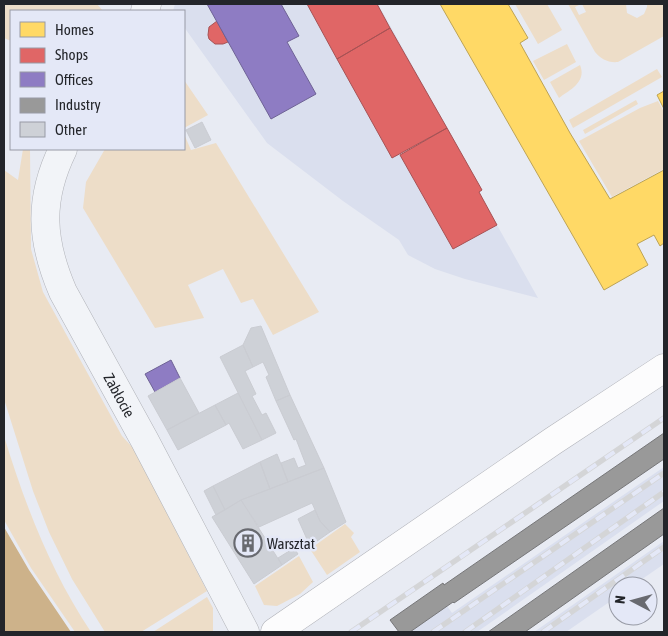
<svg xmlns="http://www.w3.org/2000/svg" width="668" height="636" viewBox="0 0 668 636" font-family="'Asap Condensed',sans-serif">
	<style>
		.built { fill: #dadfee }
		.green { fill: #edddc8 }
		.water { fill: #cdb28a }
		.homes { fill: #ffd966; stroke: #bda354 }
		.shops { fill: #e06666; stroke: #a75254 }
		.offices { fill: #8e7cc3; stroke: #6e6295 }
		.industry { fill: #999; stroke: #767678 }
		.building { fill: #ced1d7; stroke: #caccd2 }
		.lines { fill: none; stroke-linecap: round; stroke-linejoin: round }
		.street-casing { stroke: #b0b2b8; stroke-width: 29 }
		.secondary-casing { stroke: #b0b2b8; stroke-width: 29 }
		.street { stroke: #fcfcfd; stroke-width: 28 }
		.secondary { stroke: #f2f4f8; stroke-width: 28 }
		.rail-casing { stroke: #d4d5d7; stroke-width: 5.5 }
		.rail { stroke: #e4e8f7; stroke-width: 4; stroke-dasharray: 11; stroke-linecap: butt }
		.labels { text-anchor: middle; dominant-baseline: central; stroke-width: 5; stroke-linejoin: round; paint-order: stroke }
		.street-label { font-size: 15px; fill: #23252a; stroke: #e4e8f7 }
		.poi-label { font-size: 15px; fill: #23252a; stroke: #e4e8f7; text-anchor: start }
	</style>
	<rect width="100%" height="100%" fill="#e8ebf3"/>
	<path class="built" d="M 175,4 L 378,4 L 482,190 L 479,193 L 538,298 L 465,279 L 435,269 L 408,255 L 399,240 L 343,201 L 267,143 L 184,27 L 184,11 L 173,11 Z
		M 664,467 L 664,501 L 477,632 L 410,632 L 447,606 L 452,613 Z
		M 664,541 L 664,564 L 632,586 L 618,586 L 618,596 L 566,632 L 534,632 Z"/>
	<path class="green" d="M 4,4 L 97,4 L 103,11 L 11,11 L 11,41 L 4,38 Z
		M 515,4 L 547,4 L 562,30 L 538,44 Z
		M 568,4 L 581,4 L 575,7 L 579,15 L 586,12 L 582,4 L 626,4 L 627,13 L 637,18 L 644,14 L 647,7 L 647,4 L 664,4 L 664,36 L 618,62 C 608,63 601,59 595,52 Z
		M 567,44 L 576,62 L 544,80 L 533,61 Z
		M 580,65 C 587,82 570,90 559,98 L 550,82 Z
		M 657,69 L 662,77 L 573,128 L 569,120 Z
		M 184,80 L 208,115 L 184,128 Z
		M 636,100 L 638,104 L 585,134 L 583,130 Z
		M 658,101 L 664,112 L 664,169 L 612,197 L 579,141 L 640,108 Z
		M 184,134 L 191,150 L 216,143 L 319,312 L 273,335 L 253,299 L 241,303 L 223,269 L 188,285 L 204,318 L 155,328 L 83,208 L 86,182 L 105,149 L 184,149 Z
		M 23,149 L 30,149 L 31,249 L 43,292 L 122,436 L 134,449 L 207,591 L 141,632 L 105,632 L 72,579 L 49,532 L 33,491 L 4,399 L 4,170 L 18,180 Z
		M 4,436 C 25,505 51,572 91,632 L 75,632 L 31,568 L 4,520 Z
		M 345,524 L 354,533 L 351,537 L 360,552 L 327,575 L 310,549 Z
		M 299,556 L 313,582 L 300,594 L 277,606 L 264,605 L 255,586 Z
		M 207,597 L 213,608 L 213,632 L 153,632 Z"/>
	<path class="water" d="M 4,527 L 29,570 L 71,632 L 4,632 Z"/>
	<path class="homes" d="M 440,4 L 508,4 L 528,38 L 520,43 L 570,133 L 610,199 L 664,170 L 664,243 L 660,246 L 654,235 L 637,244 L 648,265 L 604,290 Z
		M 664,91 L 664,109 L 657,95 Z"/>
	<path class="shops" d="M 307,4 L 377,4 L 390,28 L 337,59 Z
		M 217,21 L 228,42 L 223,44 L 215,44 L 209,39 L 208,35 L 209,27 Z
		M 390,28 L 447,128 L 392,158 L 337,59 Z
		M 447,128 L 482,190 L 479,192 L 497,225 L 453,249 L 400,155 Z"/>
	<path class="offices" d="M 207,4 L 281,4 L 299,36 L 287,42 L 316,94 L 271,119 Z
		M 171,360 L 180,378 L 155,392 L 145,374 Z"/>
	<path class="industry" d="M 664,433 L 664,459 L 454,603 L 453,602 L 410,632 L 399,632 L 390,620 L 443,583 L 444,585 Z
		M 664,508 L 664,534 L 525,632 L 488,632 Z"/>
	<path class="building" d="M 202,122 L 211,140 L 195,148 L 186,130 Z
		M 261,326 L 290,395 L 276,401 L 266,377 L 269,375 L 263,362 L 253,367 L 243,345 L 251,328 Z
		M 243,345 L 253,367 L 245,371 L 256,394 L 252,396 L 262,415 L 266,413 L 276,433 L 262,440 L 220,357 Z
		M 180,378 L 199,413 L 167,430 L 148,396 Z
		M 238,393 L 262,440 L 243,449 L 229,423 L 226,425 L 215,405 Z
		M 290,395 L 324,468 L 288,482 L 281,463 L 294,458 L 298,468 L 306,465 L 296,439 L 294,440 L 276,401 Z
		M 215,405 L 226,425 L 178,450 L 167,430 Z
		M 277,454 L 288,482 L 270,489 L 260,462 Z
		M 260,462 L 270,489 L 241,500 L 225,510 L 213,486 Z
		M 324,468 L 346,522 L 330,532 L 320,521 L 312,503 L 259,527 L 241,500 Z
		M 213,486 L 225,510 L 216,515 L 204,491 Z
		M 241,500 L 282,565 L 254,584 L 212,517 Z
		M 315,510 L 320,521 L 330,532 L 310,546 L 298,519 Z
		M 294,548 L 298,554 L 282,565 L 278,558 Z"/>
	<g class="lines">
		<g class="street-casing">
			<path id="street" d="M 275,632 L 553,441 L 664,368"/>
		</g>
		<g class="secondary-casing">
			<g id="secondary">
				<path d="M 145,11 L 147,4"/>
				<path id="s1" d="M 63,149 C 38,200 41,241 63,292 L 145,441 L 245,632"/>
			</g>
		</g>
		<use href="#street" class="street"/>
		<use href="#secondary" class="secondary"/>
		<g class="rail-casing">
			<path id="rail" d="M 351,632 L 664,418
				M 433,632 L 664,473
				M 465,632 L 664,492
				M 543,632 L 664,547"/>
		</g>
		<use href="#rail" class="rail"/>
	</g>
	<defs>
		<g id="building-ring" transform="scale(1.4375)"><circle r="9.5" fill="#e4e8f7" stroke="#686a70" stroke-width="1.5"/><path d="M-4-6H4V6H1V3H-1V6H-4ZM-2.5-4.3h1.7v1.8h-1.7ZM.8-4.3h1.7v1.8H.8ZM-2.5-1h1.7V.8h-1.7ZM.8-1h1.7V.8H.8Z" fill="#686a70"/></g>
	</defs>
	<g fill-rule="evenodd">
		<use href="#building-ring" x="248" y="543"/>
	</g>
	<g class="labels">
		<g class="street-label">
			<text stroke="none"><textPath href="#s1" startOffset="266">Zabłocie</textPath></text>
		</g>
		<g class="poi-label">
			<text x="267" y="543">Warsztat</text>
		</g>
	</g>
	<rect width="668" height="636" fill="none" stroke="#23252a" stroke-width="10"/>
	<rect x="10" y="10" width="175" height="140" fill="#e4e8f7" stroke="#979aa5"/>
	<rect x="20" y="22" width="25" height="15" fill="#ffd966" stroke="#979aa5"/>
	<text x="55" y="35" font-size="15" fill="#23252a">Homes</text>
	<rect x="20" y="48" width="25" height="15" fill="#e06666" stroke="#979aa5"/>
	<text x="55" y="60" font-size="15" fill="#23252a">Shops</text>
	<rect x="20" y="72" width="25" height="15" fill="#8e7cc3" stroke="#979aa5"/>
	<text x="55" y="85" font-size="15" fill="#23252a">Offices</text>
	<rect x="20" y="98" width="25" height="15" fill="#999999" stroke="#979aa5"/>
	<text x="55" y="110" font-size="15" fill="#23252a">Industry</text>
	<rect x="20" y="122" width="25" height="15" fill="#ced1d7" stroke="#979aa5"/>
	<text x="55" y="135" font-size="15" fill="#23252a">Other</text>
	<g transform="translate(633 601) rotate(276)"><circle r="24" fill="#e4e8f7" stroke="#979aa5"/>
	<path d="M0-4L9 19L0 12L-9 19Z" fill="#686a70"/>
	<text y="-8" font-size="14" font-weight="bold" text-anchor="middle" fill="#23252a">N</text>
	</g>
</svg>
